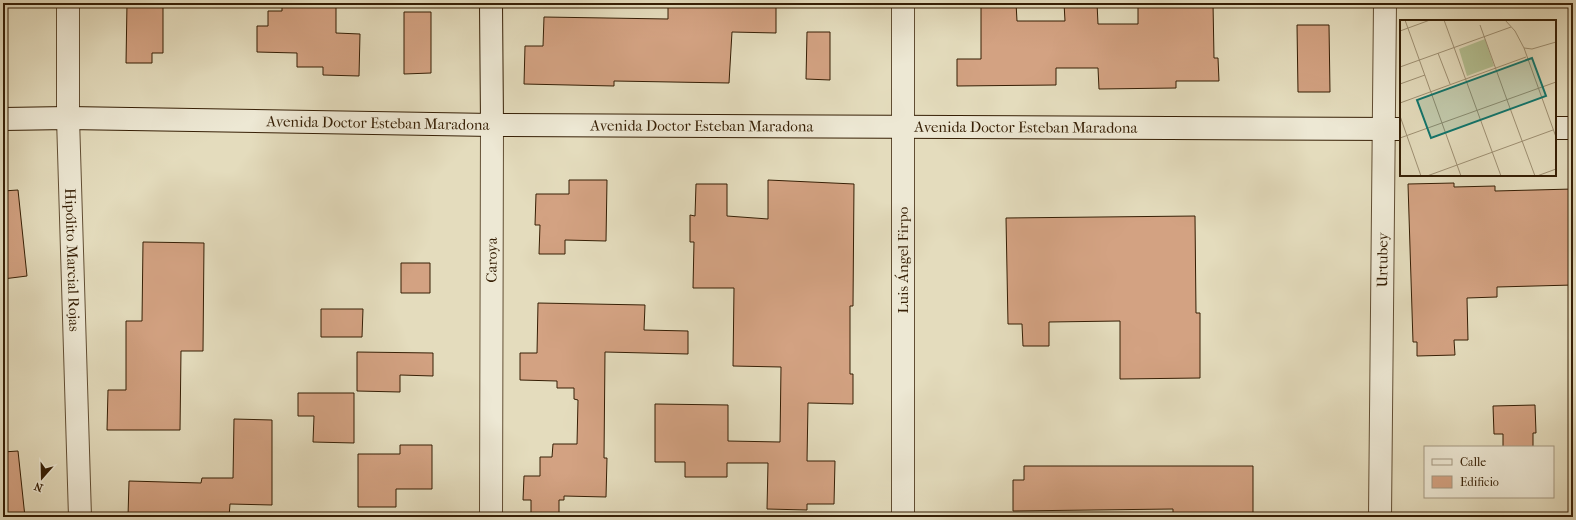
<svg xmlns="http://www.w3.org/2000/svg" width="1576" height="520" viewBox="0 0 1576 520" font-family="'IM FELL French Canon',serif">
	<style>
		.building { fill: #d3a282; stroke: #361f05 }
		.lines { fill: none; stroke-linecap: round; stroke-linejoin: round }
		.street-casing { stroke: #624e33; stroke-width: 24 }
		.secondary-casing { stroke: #361f05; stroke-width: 24 }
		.street { stroke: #ede8d4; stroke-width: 22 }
		.secondary { stroke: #ede8d4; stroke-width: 22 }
		.labels { text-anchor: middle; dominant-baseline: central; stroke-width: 3.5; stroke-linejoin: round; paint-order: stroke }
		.street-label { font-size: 15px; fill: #361f05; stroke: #ede8d4 }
		.inset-road { fill: none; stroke: #9e9073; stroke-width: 1 }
		.view { fill: #0f766e; fill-opacity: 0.15; stroke: #0f766e; stroke-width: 2 }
		.inset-edge { fill: none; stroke: #361f05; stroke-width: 2 }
	</style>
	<rect width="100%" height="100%" fill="#e4dcbd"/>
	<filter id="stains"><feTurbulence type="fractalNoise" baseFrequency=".005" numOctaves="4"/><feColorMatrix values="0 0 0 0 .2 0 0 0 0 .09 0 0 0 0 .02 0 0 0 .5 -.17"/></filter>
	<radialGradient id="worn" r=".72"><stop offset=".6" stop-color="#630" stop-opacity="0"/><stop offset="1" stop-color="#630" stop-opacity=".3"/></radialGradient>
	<path class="building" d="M 127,3 L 163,3 L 163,53 L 152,53 L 152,63 L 126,63 Z
		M 282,3 L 336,3 L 336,33 L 360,34 L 359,76 L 323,75 L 323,67 L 297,67 L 297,53 L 257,52 L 257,26 L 268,26 L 268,11 L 282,11 Z
		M 668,3 L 776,3 L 776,33 L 732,32 L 729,83 L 614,81 L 614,86 L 524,84 L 525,46 L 543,46 L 544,17 L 668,19 Z
		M 981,3 L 1016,3 L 1017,21 L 1065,21 L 1064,3 L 1097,3 L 1098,24 L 1138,24 L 1138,3 L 1213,3 L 1214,58 L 1218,58 L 1219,81 L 1176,81 L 1176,88 L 1099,89 L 1098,68 L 1056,68 L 1056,85 L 957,86 L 957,59 L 981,59 Z
		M 404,12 L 431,12 L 431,73 L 404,74 Z
		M 1297,25 L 1329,25 L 1330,92 L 1298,92 Z
		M 807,32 L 830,32 L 830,80 L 806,79 Z
		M 569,180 L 607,180 L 606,241 L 565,240 L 565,254 L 539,254 L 540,225 L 535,225 L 536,194 L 569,194 Z
		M 768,180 L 854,184 L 853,306 L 850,306 L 850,374 L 853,374 L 853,404 L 808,403 L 807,461 L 835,461 L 834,504 L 807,504 L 807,510 L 767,509 L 768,463 L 727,463 L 727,477 L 685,477 L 685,462 L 655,462 L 655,404 L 728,405 L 728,441 L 780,442 L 781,367 L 733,366 L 734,288 L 693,288 L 694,242 L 690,242 L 690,215 L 695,216 L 696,184 L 727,184 L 727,216 L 768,219 Z
		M 1454,183 L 1454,187 L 1495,186 L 1495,191 L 1573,189 L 1573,285 L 1497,287 L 1497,297 L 1467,298 L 1468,340 L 1454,340 L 1455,355 L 1417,356 L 1417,342 L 1413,342 L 1408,184 Z
		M 18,190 L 27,276 L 3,279 L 3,191 Z
		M 1195,216 L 1196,313 L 1200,313 L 1200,378 L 1120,379 L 1120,321 L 1049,322 L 1049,346 L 1023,346 L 1022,324 L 1008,324 L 1006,218 Z
		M 143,242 L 204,243 L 203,351 L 181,351 L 180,430 L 107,430 L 108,390 L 126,390 L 126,321 L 142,321 Z
		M 401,263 L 430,263 L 430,293 L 401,293 Z
		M 538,303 L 645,305 L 644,330 L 688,331 L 688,354 L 605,352 L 604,458 L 607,458 L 606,497 L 564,496 L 564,500 L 559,500 L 559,515 L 531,515 L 531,500 L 523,500 L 524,476 L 540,476 L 540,457 L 552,457 L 553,444 L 577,444 L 578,400 L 574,399 L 574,388 L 557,388 L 557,381 L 520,380 L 520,353 L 537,353 Z
		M 321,309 L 363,309 L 362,337 L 321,337 Z
		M 357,352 L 433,353 L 433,376 L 400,375 L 400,392 L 357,391 Z
		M 298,393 L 354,393 L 354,443 L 313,442 L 314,416 L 298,416 Z
		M 1535,405 L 1536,433 L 1533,433 L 1533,447 L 1503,447 L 1503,434 L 1494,434 L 1493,406 Z
		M 234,419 L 272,420 L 272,505 L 230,504 L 229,517 L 128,517 L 129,481 L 201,483 L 202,478 L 233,478 Z
		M 400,445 L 432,445 L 432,489 L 396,489 L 396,507 L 358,507 L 358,454 L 400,454 Z
		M 18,451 L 25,517 L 3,517 L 3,452 Z
		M 1024,466 L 1253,466 L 1253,517 L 1173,517 L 1173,509 L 1013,511 L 1013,480 L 1024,480 Z"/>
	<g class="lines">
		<g class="street-casing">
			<g id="street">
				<path id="s1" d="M 68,3 L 68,118 L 80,517"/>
				<path d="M 903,3 L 903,517"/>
				<path id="s2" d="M 491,517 L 492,125"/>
				<path id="s3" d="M 1380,517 L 1385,3"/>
			</g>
		</g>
		<g class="secondary-casing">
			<g id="secondary">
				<path d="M 491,3 L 492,125"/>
				<path id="s4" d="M 3,119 L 68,118 L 492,125 L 1401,129"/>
				<path d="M 1555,128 L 1573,128"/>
			</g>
		</g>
		<use href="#street" class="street"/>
		<use href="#secondary" class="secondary"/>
	</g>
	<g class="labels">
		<g class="street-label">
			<text stroke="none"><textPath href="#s4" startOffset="375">Avenida Doctor Esteban Maradona</textPath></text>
			<text stroke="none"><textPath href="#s4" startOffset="699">Avenida Doctor Esteban Maradona</textPath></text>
			<text stroke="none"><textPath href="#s4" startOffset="1023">Avenida Doctor Esteban Maradona</textPath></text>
			<text stroke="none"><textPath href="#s1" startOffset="257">Hipólito Marcial Rojas</textPath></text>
			<text stroke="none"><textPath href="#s2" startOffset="257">Caroya</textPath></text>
			<text transform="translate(903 260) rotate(-90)">Luis Ángel Firpo</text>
			<text stroke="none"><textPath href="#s3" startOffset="257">Urtubey</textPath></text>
		</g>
	</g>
	<g transform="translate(1400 20)">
		<rect width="156" height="156" fill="#e4dcbd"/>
		<path d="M 85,19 L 94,46 L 67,56 L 59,29 Z" fill="#b3c092"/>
		<path class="inset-road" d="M 5,0 L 61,156M 44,0 L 101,156M 105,0 L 115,11 L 124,28 L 156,117M 80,5 L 107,80M 0,11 L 30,0M 124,28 L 132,29 L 156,22M 38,33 L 50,64M 0,47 L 111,7M 0,64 L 25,55M 107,80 L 135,156M 0,83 L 126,37M 0,96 L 21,156M 0,118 L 156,62M 27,156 L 153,110M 137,156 L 156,149"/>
		<path class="view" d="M 132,38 L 146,76 L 31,118 L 17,80 Z"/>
		<rect width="156" height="156" class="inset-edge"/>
	</g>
	<rect width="1576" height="520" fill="none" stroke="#e4dcbd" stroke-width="16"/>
	<rect x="4" y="4" width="1568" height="512" fill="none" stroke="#361f05" stroke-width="2"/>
	<rect x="8" y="8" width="1560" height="504" fill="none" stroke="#361f05"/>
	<rect x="1424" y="446" width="130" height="52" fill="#ede8d4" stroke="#a49881"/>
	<rect x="1432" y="459" width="20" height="6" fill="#ede8d4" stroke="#a49881"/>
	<text x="1460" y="466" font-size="12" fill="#361f05">Calle</text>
	<rect x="1432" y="476" width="20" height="12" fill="#d3a282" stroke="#a49881"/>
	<text x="1460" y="486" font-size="12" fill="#361f05">Edificio</text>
	<g transform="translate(42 478) rotate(200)" stroke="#ede8d4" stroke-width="3" paint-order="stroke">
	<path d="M0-3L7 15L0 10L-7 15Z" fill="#361f05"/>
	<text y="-6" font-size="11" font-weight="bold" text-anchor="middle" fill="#361f05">N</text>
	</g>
	<rect width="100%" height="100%" filter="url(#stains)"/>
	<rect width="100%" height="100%" fill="url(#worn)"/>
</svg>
